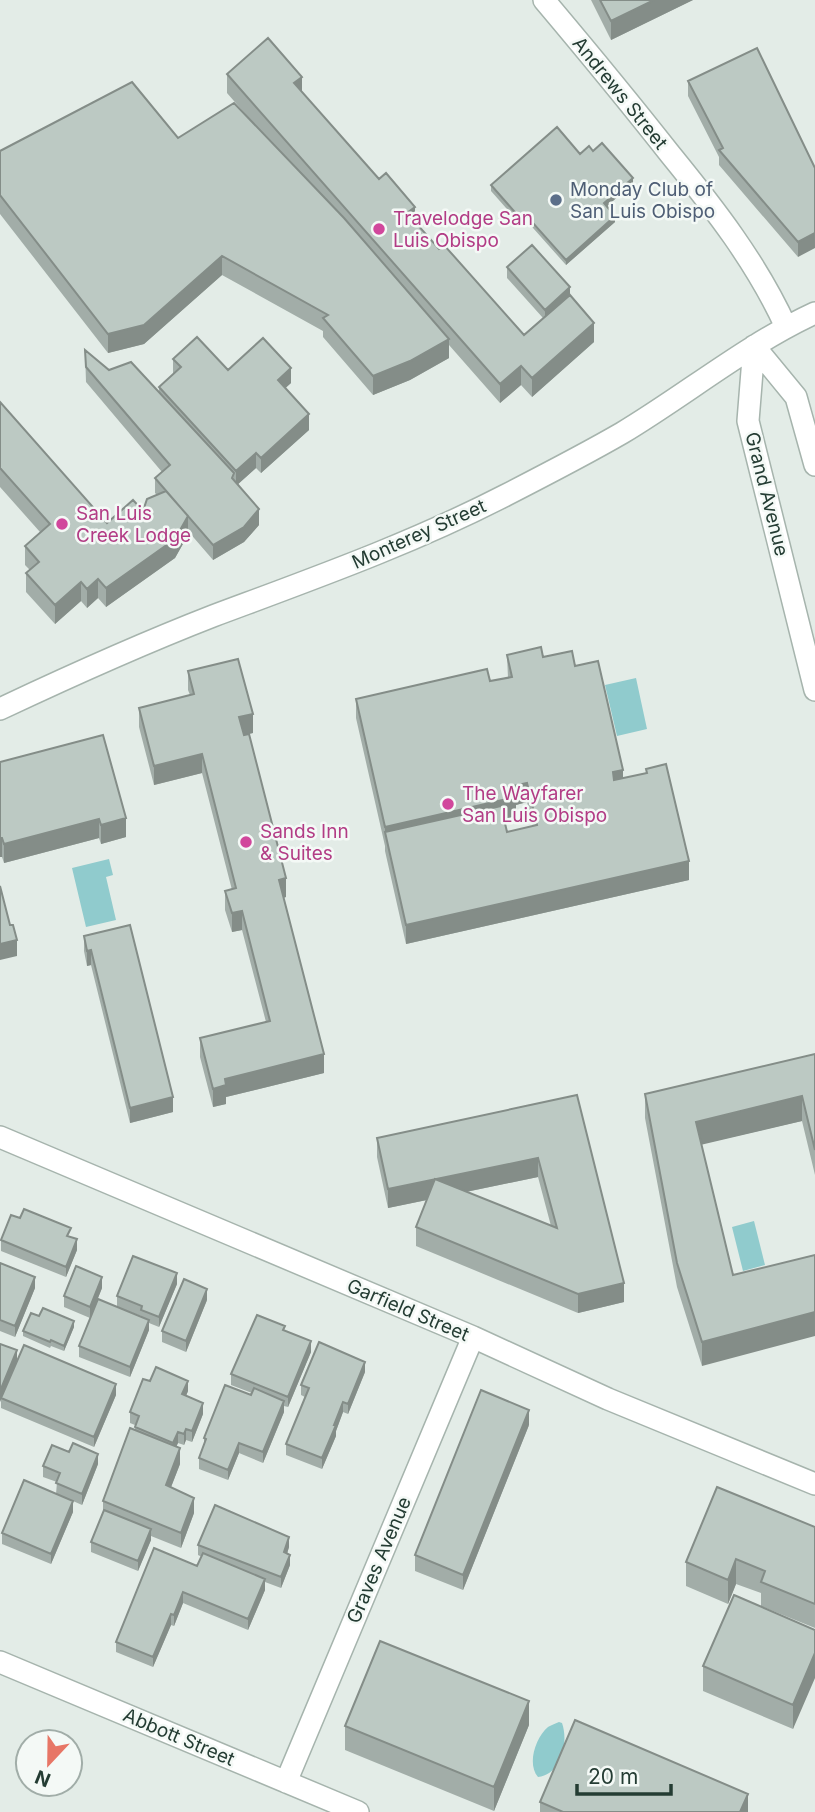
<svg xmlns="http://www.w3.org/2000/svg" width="815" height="1812" viewBox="0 0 815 1812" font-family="Inter,sans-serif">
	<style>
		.water { fill: #90cbcd }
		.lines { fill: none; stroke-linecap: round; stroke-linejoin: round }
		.minor-casing { stroke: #a6b4ad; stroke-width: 24 }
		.minor { stroke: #fff; stroke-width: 21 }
		.wall { fill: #a2ada8; fill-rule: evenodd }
		.shaded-wall { fill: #848d88 }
		.building { fill: #bcc9c3; stroke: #848d88; stroke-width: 2 }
		.service-dot { fill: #5c6f8a; stroke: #f4f9f6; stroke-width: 2.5 }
		.hotel-dot { fill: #d1479c; stroke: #f4f9f6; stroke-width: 2.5 }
		.labels { text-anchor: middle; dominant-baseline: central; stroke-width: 5; stroke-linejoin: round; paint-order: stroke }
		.street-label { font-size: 19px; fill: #243c33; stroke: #f4f9f6 }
		.service-label { font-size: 19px; fill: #4e5e75; stroke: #f4f9f6; text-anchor: start }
		.hotel-label { font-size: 19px; fill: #b23c85; stroke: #f4f9f6; text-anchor: start }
	</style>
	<rect width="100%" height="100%" fill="#e3ece7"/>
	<path class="water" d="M 636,678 L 647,729 L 617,736 L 605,685 Z
		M 109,859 L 113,875 L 106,877 L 116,920 L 86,927 L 72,868 Z
		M 754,1221 L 765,1265 L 743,1271 L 732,1227 Z
		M 559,1722 L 562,1723 C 569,1742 561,1775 538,1777 C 527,1765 535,1738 548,1727 C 551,1725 555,1724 559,1722 Z"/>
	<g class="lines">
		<g class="minor-casing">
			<path id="minor" d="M 544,0 C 587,51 629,102 670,154 C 714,208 757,263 786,327
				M 754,346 L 748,421 L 815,690
				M 754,346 L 796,397 L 815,465
				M 0,709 C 70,676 141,644 213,616 C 312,579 411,544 506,495 C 545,475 584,455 622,433 C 687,394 746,345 815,313
				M 0,1137 L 473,1337 L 608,1399 L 815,1484
				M 0,1662 L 358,1812
				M 286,1782 L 473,1337"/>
		</g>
		<use href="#minor" class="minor"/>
	</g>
	<path class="wall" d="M 591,0 L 693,0 L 611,40 Z
		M 227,74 L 302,92 L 439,249 L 524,335 L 543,318 L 507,278 L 507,267 L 570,295 L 594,342 L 532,397 L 521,385 L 500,403 L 449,345 L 449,358 L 410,380 L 373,395 L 323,337 L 323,331 L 222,275 L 144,344 L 108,353 L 0,214 L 0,151 L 178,138 L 254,124 L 227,93 Z
		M 688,81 L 815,168 L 798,257 L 719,165 L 719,157 L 688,96 Z
		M 593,151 L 633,183 L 607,206 L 615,222 L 566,265 L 525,219 L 520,224 L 491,191 L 491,185 Z
		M 85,350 L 109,370 L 159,392 L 159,387 L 173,374 L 173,359 L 291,383 L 285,388 L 309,430 L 261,473 L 256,468 L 238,484 L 259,525 L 244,542 L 213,560 L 188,531 L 188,535 L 175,558 L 106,607 L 98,598 L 87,608 L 81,601 L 55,624 L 26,592 L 26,573 L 30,570 L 25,565 L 25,546 L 40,532 L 0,487 L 0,402 L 107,523 L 143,511 L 157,495 L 155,493 L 155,478 L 162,472 L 86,382 Z
		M 507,655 L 543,657 L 575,666 L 623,779 L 646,774 L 646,769 L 689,880 L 406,944 L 385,851 L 385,846 L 356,718 L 356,699 L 490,681 L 508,678 ZM 527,802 L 533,826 L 507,832 L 504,819 L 516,816 L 516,805 Z
		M 188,671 L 253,733 L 244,735 L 286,897 L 283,898 L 324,1073 L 226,1097 L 226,1104 L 213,1107 L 200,1057 L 200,1038 L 266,1022 L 242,930 L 232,932 L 225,910 L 225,891 L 232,890 L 202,773 L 154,785 L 139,727 L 139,708 L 190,695 L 188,690 Z
		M 103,735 L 126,837 L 101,844 L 99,838 L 4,863 L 2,857 L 0,857 L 0,762 Z
		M 84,936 L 173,1112 L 130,1123 L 91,965 L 87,966 L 84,951 Z
		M 815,1054 L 815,1175 L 802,1121 L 701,1144 L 733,1275 L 702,1366 L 677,1287 L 645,1118 L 645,1094 Z
		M 577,1095 L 624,1302 L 578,1313 L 416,1246 L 416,1227 L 427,1200 L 388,1208 L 377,1157 L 377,1138 ZM 538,1177 L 551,1226 L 466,1192 Z
		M 71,1237 L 77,1250 L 66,1277 L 1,1251 L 1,1240 Z
		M 0,1263 L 35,1288 L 15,1337 L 0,1331 Z
		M 177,1284 L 159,1327 L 149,1323 L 149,1330 L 130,1377 L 79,1357 L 79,1346 L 141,1316 L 117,1307 L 117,1296 Z
		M 102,1288 L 90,1318 L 64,1307 L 64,1296 Z
		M 207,1300 L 186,1352 L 162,1342 L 162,1331 Z
		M 39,1316 L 74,1327 L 64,1351 L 51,1346 L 50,1348 L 23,1336 L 23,1331 Z
		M 285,1331 L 311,1352 L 288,1407 L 284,1406 L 284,1412 L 263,1463 L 239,1453 L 228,1480 L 199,1469 L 199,1458 L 204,1445 L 204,1438 L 252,1393 L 231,1385 L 231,1374 Z
		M 0,1344 L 17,1361 L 116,1395 L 94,1447 L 1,1408 L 1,1398 L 0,1402 Z
		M 365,1372 L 348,1414 L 343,1412 L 336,1431 L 336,1436 L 322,1469 L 286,1455 L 286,1444 L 305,1397 L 301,1395 L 301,1385 Z
		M 150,1381 L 188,1391 L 186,1396 L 203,1414 L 192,1442 L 186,1440 L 184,1445 L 178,1443 L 176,1447 L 180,1464 L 171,1487 L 194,1513 L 181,1548 L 151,1536 L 151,1540 L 138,1571 L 91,1552 L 91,1542 L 103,1513 L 103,1501 L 135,1430 L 135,1425 L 130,1423 L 130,1412 Z
		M 529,1425 L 463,1590 L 415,1571 L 415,1555 Z
		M 98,1464 L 82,1505 L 73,1501 L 73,1512 L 51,1564 L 2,1544 L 2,1533 L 56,1494 L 57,1482 L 43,1477 L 43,1466 Z
		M 815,1527 L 815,1628 L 761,1606 L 761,1593 L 736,1584 L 728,1604 L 686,1586 L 686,1562 Z
		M 198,1545 L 289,1547 L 287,1554 L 290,1565 L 281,1588 L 265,1582 L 265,1590 L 248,1630 L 183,1603 L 174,1626 L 171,1625 L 153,1667 L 116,1652 L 116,1642 L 197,1566 L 202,1557 L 198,1555 Z
		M 815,1630 L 793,1729 L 703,1691 L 703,1666 Z
		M 529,1725 L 494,1811 L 345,1750 L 345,1726 Z
		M 540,1802 L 748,1812 L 540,1812 Z"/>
	<path class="shaded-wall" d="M 654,0 L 693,0 L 611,40 L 611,21 Z
		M 302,77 L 302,96 L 294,83 Z
		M 633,178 L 633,183 L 604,209 L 604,203 Z
		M 415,207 L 415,226 L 407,213 Z
		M 525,214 L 525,219 L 520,224 L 520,218 Z
		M 615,216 L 615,222 L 566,265 L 566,260 Z
		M 815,233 L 815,248 L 798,257 L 798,242 Z
		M 222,256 L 222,275 L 144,344 L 108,353 L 108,334 Z
		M 570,287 L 570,298 L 545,320 L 545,310 Z
		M 594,323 L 594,342 L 532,397 L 532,378 Z
		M 449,339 L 449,358 L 410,380 L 373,395 L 373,376 Z
		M 521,366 L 521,385 L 500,403 L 500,384 Z
		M 291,368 L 291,383 L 278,395 L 278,380 Z
		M 309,414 L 309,430 L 261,473 L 261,458 Z
		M 256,453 L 256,468 L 236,486 L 236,471 Z
		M 259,509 L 259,525 L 244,542 L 213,560 L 213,545 Z
		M 188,516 L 188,535 L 175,558 L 106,607 L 106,588 Z
		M 98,579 L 98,598 L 87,608 L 87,589 Z
		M 81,582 L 81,601 L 55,624 L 55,605 Z
		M 253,714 L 253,733 L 239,736 L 239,717 Z
		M 202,754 L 202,773 L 154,785 L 154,766 Z
		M 623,770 L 623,789 L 613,791 L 613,772 Z
		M 527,783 L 527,802 L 516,805 L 516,816 L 388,845 L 385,832 L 385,846 L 385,827 L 513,786 Z
		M 126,818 L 126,837 L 101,844 L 101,825 Z
		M 99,819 L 99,838 L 4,863 L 4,844 Z
		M 0,838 L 2,838 L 2,857 L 0,857 Z
		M 689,861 L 689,880 L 406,944 L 406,925 Z
		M 286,878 L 286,897 L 279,899 L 279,880 Z
		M 242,911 L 242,930 L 232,932 L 232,913 Z
		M 17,940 L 17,956 L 0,960 L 0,944 Z
		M 91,950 L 91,965 L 87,966 L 87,951 Z
		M 324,1054 L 324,1073 L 226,1097 L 226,1104 L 213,1107 L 213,1089 L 225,1079 Z
		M 802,1096 L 802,1121 L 696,1146 L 696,1122 Z
		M 173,1097 L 173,1112 L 130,1123 L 130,1108 Z
		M 538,1158 L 538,1177 L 388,1208 L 388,1189 Z
		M 77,1239 L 77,1250 L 66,1277 L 66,1267 Z
		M 177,1273 L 177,1284 L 159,1327 L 159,1317 Z
		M 35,1277 L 35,1288 L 15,1337 L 15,1326 Z
		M 102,1277 L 102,1288 L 90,1318 L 90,1307 Z
		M 624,1283 L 624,1302 L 578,1313 L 578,1294 Z
		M 207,1289 L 207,1300 L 186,1352 L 186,1341 Z
		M 815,1312 L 815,1336 L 702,1366 L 702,1342 Z
		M 149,1320 L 149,1330 L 130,1377 L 130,1367 Z
		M 74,1321 L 74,1327 L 64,1351 L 64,1346 Z
		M 311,1341 L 311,1352 L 288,1407 L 288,1397 Z
		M 17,1350 L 17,1361 L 0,1402 L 0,1391 Z
		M 365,1362 L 365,1372 L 348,1414 L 348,1404 Z
		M 188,1381 L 188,1391 L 182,1405 L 182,1394 Z
		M 116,1384 L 116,1395 L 94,1447 L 94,1437 Z
		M 284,1401 L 284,1412 L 263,1463 L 263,1452 Z
		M 343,1402 L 343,1412 L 336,1431 L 336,1436 L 322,1469 L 322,1458 Z
		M 203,1403 L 203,1414 L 192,1442 L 192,1431 Z
		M 529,1410 L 529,1425 L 463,1590 L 463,1575 Z
		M 186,1429 L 186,1440 L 184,1445 L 184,1434 Z
		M 178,1432 L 178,1443 L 173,1453 L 173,1443 Z
		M 239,1443 L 239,1453 L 228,1480 L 228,1470 Z
		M 180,1448 L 180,1464 L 166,1500 L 166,1485 Z
		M 98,1454 L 98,1464 L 82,1505 L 82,1494 Z
		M 194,1498 L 194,1513 L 181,1548 L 181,1533 Z
		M 73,1501 L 73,1512 L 51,1564 L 51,1554 Z
		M 151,1529 L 151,1540 L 138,1571 L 138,1561 Z
		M 289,1537 L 289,1547 L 284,1563 L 284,1552 Z
		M 290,1555 L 290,1565 L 281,1588 L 281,1577 Z
		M 736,1559 L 736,1584 L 728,1604 L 728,1580 Z
		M 265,1579 L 265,1590 L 248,1630 L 248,1619 Z
		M 183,1592 L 183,1603 L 174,1626 L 174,1615 Z
		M 171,1614 L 171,1625 L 153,1667 L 153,1657 Z
		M 815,1653 L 815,1678 L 793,1729 L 793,1705 Z
		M 529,1701 L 529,1725 L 494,1811 L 494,1787 Z
		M 748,1794 L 748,1812 L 740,1812 Z"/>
	<path class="building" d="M 600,0 L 654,0 L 611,21 Z
		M 268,38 L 302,77 L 294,83 L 379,179 L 386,173 L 415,207 L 407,213 L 439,249 L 444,245 L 524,335 L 570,295 L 594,323 L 532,378 L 521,366 L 500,384 L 227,74 Z
		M 757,48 L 815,168 L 815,233 L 798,242 L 719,150 L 723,148 L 688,81 Z
		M 132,82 L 178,138 L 234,103 L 344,218 L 449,339 L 410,361 L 373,376 L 323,318 L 328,315 L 222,256 L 144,325 L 108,334 L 0,195 L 0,151 Z
		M 557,127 L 580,154 L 589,146 L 593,151 L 602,143 L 633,178 L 604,203 L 615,216 L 566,260 L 525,214 L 520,218 L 491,185 Z
		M 532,245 L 570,287 L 545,310 L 507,267 Z
		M 197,337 L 228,370 L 263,338 L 291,368 L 278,380 L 309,414 L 261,458 L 256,453 L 236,471 L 159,387 L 181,367 L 173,359 Z
		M 85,350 L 109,370 L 131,362 L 234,473 L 232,478 L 259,509 L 244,527 L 213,545 L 155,478 L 170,465 L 86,367 Z
		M 0,402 L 107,523 L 133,500 L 143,511 L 147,499 L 166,491 L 188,516 L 175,539 L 106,588 L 98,579 L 87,589 L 81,582 L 55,605 L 26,573 L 39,562 L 25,546 L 50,524 L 0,468 Z
		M 541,647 L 543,657 L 572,651 L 575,666 L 598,661 L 623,770 L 613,772 L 614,780 L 647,773 L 646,769 L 666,764 L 689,861 L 406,925 L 385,832 L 501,806 L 507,832 L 537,825 L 527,783 L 513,786 L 516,797 L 385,827 L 356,699 L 487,669 L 490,681 L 512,677 L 507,655 Z
		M 238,659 L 253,714 L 239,717 L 244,735 L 249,734 L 286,878 L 279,880 L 324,1054 L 225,1079 L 226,1085 L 213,1089 L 200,1038 L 270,1021 L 242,911 L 232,913 L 225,891 L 236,888 L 202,754 L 154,766 L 139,708 L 194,694 L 188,671 Z
		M 103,735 L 126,818 L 101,825 L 99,819 L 4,844 L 2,838 L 0,838 L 0,762 Z
		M 0,886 L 10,925 L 13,925 L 17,940 L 0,944 Z
		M 130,925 L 173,1097 L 130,1108 L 91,950 L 87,951 L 84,936 Z
		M 815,1054 L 815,1150 L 802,1096 L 696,1122 L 733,1275 L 815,1255 L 815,1312 L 702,1342 L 677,1263 L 645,1094 Z
		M 577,1095 L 624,1283 L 578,1294 L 416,1227 L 435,1179 L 557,1228 L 538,1158 L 388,1189 L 377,1138 Z
		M 24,1209 L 71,1228 L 67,1236 L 77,1239 L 66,1267 L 1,1240 L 11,1215 L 20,1218 Z
		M 133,1256 L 177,1273 L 159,1317 L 141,1310 L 142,1306 L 117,1296 Z
		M 0,1263 L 35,1277 L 15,1326 L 0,1320 Z
		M 76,1266 L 102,1277 L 90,1307 L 64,1296 Z
		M 184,1279 L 207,1289 L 186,1341 L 162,1331 Z
		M 98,1299 L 149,1320 L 130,1367 L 79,1346 Z
		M 43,1308 L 74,1321 L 64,1346 L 51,1340 L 50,1342 L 23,1331 L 31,1313 L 39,1316 Z
		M 257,1315 L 285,1326 L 283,1330 L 311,1341 L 288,1397 L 231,1374 Z
		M 319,1342 L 365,1362 L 348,1404 L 343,1402 L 334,1425 L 336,1425 L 322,1458 L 286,1444 L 309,1388 L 301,1385 Z
		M 0,1344 L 17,1350 L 0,1391 Z
		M 24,1345 L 116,1384 L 94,1437 L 1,1398 Z
		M 156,1367 L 188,1381 L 182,1394 L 203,1403 L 192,1431 L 186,1429 L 184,1434 L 178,1432 L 173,1443 L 135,1427 L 139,1416 L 130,1412 L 143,1379 L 150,1381 Z
		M 225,1385 L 251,1395 L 254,1388 L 284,1401 L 263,1452 L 239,1443 L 228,1470 L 199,1458 L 206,1439 L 204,1438 Z
		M 481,1390 L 529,1410 L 463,1575 L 415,1555 Z
		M 130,1428 L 180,1448 L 166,1485 L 194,1498 L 181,1533 L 103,1501 Z
		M 73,1443 L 98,1454 L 82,1494 L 56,1483 L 60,1473 L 43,1466 L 52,1445 L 69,1452 Z
		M 24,1480 L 73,1501 L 51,1554 L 2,1533 Z
		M 717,1487 L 815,1527 L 815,1604 L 761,1582 L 765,1571 L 736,1559 L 728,1580 L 686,1562 Z
		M 215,1505 L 289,1537 L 284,1552 L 290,1555 L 281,1577 L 198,1545 Z
		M 104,1510 L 151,1529 L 138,1561 L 91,1542 Z
		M 154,1548 L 197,1566 L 203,1553 L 265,1579 L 248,1619 L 183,1592 L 174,1615 L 171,1614 L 153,1657 L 116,1642 Z
		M 734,1595 L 815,1630 L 815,1653 L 793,1705 L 703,1666 Z
		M 380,1641 L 529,1701 L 494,1787 L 345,1726 Z
		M 575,1720 L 748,1794 L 740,1812 L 563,1812 L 540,1802 Z"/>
	<circle class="service-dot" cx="556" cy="200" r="7"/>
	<g class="hotel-dot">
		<circle cx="379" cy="229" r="7"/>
		<circle cx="62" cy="524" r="7"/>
		<circle cx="448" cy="804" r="7"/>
		<circle cx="246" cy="842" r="7"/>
	</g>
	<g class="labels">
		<g class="street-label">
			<text transform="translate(620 93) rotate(51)">Andrews Street</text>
			<text transform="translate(767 494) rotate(76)">Grand Avenue</text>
			<text transform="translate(419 534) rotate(-24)">Monterey Street</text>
			<text transform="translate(408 1310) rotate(23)">Garfield Street</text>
			<text transform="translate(379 1560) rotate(-67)">Graves Avenue</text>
			<text transform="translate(179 1737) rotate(23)">Abbott Street</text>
		</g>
		<g class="service-label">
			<text x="570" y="189">Monday Club of<tspan x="570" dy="22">San Luis Obispo</tspan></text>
		</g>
		<g class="hotel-label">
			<text x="393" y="218">Travelodge San<tspan x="393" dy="22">Luis Obispo</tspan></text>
			<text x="76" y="513">San Luis<tspan x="76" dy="22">Creek Lodge</tspan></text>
			<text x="462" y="793">The Wayfarer<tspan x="462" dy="22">San Luis Obispo</tspan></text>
			<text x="260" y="831">Sands Inn<tspan x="260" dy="22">&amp; Suites</tspan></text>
		</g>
	</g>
	<g transform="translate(49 1763) rotate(202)"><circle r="33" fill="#f4f9f6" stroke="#a1ada8" stroke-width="2"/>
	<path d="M0-5L12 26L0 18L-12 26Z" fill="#e77666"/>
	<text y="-10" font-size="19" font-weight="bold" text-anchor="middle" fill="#243c33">N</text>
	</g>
	<path d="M577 1784v10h94v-10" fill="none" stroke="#243c33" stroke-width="3.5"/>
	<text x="588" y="1784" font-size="21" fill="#243c33" stroke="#f4f9f6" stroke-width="5" paint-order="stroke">20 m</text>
</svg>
